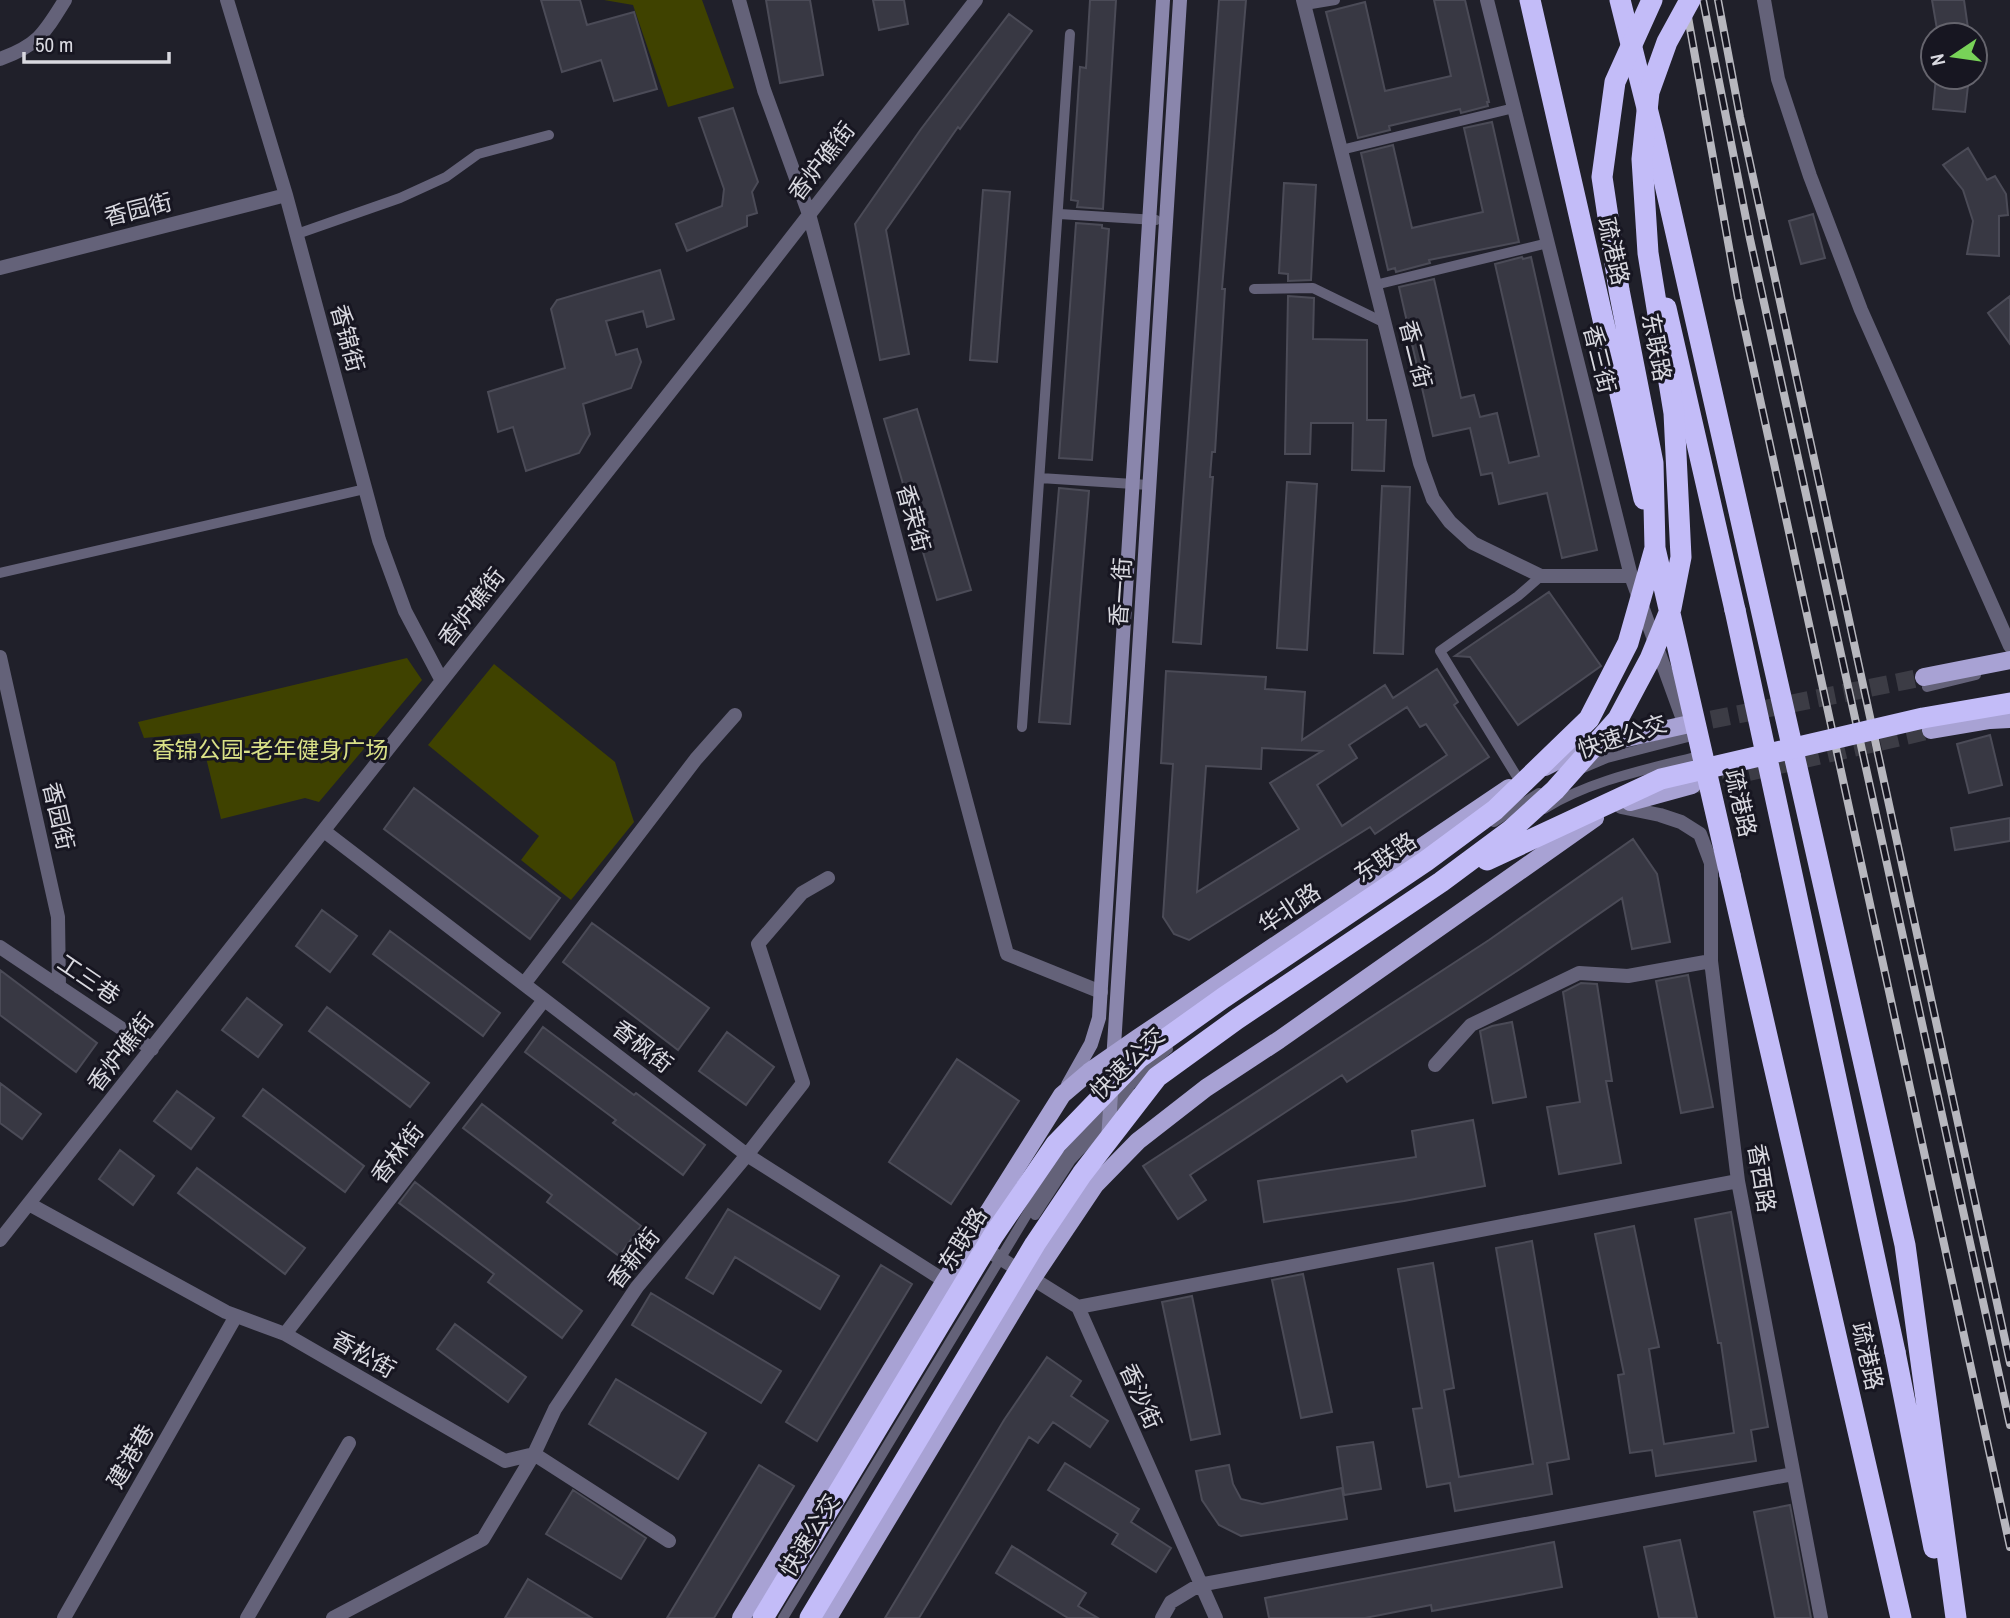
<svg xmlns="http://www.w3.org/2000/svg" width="2010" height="1618" viewBox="0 0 2010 1618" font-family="'Archivo Narrow','Noto Sans SC',sans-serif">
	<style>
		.green { fill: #3f4200 }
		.building { fill: #383843; stroke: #4b4b57; stroke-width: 2; fill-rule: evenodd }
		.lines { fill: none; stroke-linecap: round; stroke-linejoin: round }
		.primary-tunnel { stroke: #3c3c45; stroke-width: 18; stroke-dasharray: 18 9; stroke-linecap: butt }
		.lane { stroke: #646279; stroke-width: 10 }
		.street { stroke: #646279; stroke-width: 14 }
		.secondary { stroke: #8a86ac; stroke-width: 14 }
		.primary { stroke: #a8a2d4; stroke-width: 18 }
		.highway { stroke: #c3bcf8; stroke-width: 21 }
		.rail-casing { stroke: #b7b7be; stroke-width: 8 }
		.rail { stroke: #171621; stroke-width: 5; stroke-dasharray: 16; stroke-linecap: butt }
		.highway-bridge { stroke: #c3bcf8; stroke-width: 21 }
		.labels { text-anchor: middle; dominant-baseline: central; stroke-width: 6; stroke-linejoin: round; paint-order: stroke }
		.street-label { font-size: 23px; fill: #d9d9e0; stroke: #171621 }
		.park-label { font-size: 23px; fill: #dae187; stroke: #171621 }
	</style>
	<rect width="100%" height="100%" fill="#20202a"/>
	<path class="green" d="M 604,0 L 702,0 L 734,88 L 668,107 L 633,5 Z
		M 407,658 L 422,680 L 319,802 L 305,798 L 221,819 L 200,733 L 144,738 L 138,722 Z
		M 494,664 L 615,762 L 634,822 L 571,900 L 521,860 L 539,836 L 428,745 Z"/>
	<path class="building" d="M 541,0 L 580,0 L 587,25 L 634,12 L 657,89 L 614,101 L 601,60 L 562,72 Z
		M 766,0 L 810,0 L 823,75 L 780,83 Z
		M 873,0 L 904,0 L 908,24 L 879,30 Z
		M 1090,0 L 1116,0 L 1103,209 L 1077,207 L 1078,201 L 1071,200 L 1080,67 L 1086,68 Z
		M 1219,0 L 1246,0 L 1222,289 L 1225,289 L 1215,452 L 1212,452 L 1210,477 L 1213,477 L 1201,644 L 1173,642 Z
		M 1434,0 L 1465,0 L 1489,102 L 1487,102 L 1488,106 L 1461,113 L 1460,109 L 1389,126 L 1390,130 L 1358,138 L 1326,12 L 1365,2 L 1385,91 L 1451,76 Z
		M 1932,0 L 1964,0 L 1969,35 L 1938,35 Z
		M 1009,14 L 1032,31 L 960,129 L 958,127 L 886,230 L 909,354 L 880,360 L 855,224 L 921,129 Z
		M 1936,77 L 1969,77 L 1965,112 L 1933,109 Z
		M 733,108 L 758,182 L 752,192 L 757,213 L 747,216 L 747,226 L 687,251 L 676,224 L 722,206 L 724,189 L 699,118 Z
		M 1492,122 L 1519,242 L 1429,260 L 1430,263 L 1396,272 L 1395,268 L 1388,270 L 1361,153 L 1393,145 L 1412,228 L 1483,212 L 1464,128 Z
		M 1968,148 L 1987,180 L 1995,176 L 2006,194 L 2008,215 L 1999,216 L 1999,256 L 1967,254 L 1973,221 L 1963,190 L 1943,165 Z
		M 1284,183 L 1316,185 L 1311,280 L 1288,281 L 1288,274 L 1279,273 Z
		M 983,190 L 1010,192 L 997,362 L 970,360 Z
		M 1813,214 L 1825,258 L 1801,264 L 1789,221 Z
		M 1076,223 L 1102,225 L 1102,228 L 1109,229 L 1092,460 L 1059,458 Z
		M 1522,257 L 1523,259 L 1531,257 L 1597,550 L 1562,558 L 1547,493 L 1499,504 L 1492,473 L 1481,475 L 1470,428 L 1433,436 L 1399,287 L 1434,279 L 1461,398 L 1474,395 L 1480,417 L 1497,413 L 1509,463 L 1539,456 L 1495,264 Z
		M 660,270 L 674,319 L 647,327 L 643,311 L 606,321 L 616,355 L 637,349 L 641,362 L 631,388 L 583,404 L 590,434 L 579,453 L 526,471 L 513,427 L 498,432 L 488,392 L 565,368 L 551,309 L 557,300 Z
		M 1288,296 L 1314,298 L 1313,339 L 1367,340 L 1367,420 L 1386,420 L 1384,471 L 1352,470 L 1353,423 L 1311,423 L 1310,454 L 1285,454 Z
		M 2010,296 L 2010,344 L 1988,313 Z
		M 917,409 L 971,590 L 937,600 L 884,419 Z
		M 1287,482 L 1317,484 L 1307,650 L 1277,648 Z
		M 1382,486 L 1410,487 L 1403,654 L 1374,653 Z
		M 1059,488 L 1089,491 L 1070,724 L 1039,722 Z
		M 1549,592 L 1601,666 L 1518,725 L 1470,657 L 1455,656 Z
		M 1437,669 L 1458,702 L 1454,705 L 1489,757 L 1375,834 L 1370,827 L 1189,940 L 1174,934 L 1163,917 L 1173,764 L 1161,763 L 1166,671 L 1266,677 L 1265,689 L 1305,692 L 1302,740 L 1385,685 L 1393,698 ZM 1407,707 L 1420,727 L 1426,724 L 1447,755 L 1342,826 L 1317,785 L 1357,758 L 1349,745 ZM 1262,748 L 1322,751 L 1270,783 L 1299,829 L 1197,892 L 1206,766 L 1261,769 Z
		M 1990,735 L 2002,785 L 1969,793 L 1957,744 Z
		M 414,788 L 560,898 L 530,939 L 384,829 Z
		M 2010,818 L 2010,841 L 1955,850 L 1951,828 Z
		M 1633,839 L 1657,874 L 1670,942 L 1632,949 L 1622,898 L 1520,969 L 1347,1082 L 1342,1075 L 1190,1175 L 1206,1200 L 1178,1219 L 1143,1166 L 1489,940 Z
		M 322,910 L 357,936 L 330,972 L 296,946 Z
		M 592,923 L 709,1008 L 678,1050 L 563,962 Z
		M 390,931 L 500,1013 L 483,1036 L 373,954 Z
		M 0,970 L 97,1043 L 76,1072 L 0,1015 Z
		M 1688,975 L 1713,1107 L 1681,1113 L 1656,981 Z
		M 1581,983 L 1597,984 L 1612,1081 L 1606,1081 L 1621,1163 L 1559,1174 L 1547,1107 L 1580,1102 L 1563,992 Z
		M 247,998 L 282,1025 L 258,1057 L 222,1030 Z
		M 327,1007 L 429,1083 L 410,1107 L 309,1031 Z
		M 1512,1022 L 1526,1097 L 1493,1103 L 1480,1031 L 1492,1026 Z
		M 543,1027 L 634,1095 L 636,1093 L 705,1145 L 683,1175 L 613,1123 L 616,1120 L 525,1052 Z
		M 727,1032 L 774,1067 L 746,1105 L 699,1071 Z
		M 957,1059 L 1019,1101 L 951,1204 L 889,1162 Z
		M 0,1083 L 41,1114 L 22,1139 L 0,1123 Z
		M 263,1089 L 364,1166 L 345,1192 L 243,1116 Z
		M 177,1091 L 214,1118 L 191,1149 L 154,1121 Z
		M 482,1104 L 641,1226 L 619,1256 L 547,1202 L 552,1195 L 463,1128 Z
		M 1473,1120 L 1485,1186 L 1404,1201 L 1264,1222 L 1258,1181 L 1416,1157 L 1412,1131 Z
		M 120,1150 L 154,1176 L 133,1205 L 99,1179 Z
		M 197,1168 L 305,1248 L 285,1274 L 178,1193 Z
		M 415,1182 L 582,1311 L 562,1338 L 488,1282 L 494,1274 L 399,1203 Z
		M 728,1209 L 839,1276 L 820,1309 L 735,1257 L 713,1294 L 686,1278 Z
		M 1731,1212 L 1768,1427 L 1751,1430 L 1756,1461 L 1656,1476 L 1652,1450 L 1630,1453 L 1618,1375 L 1624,1374 L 1595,1234 L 1634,1226 L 1659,1347 L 1649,1349 L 1664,1444 L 1734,1433 L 1721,1343 L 1718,1343 L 1695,1219 Z
		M 1532,1241 L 1569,1459 L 1547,1463 L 1552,1494 L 1455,1511 L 1450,1483 L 1427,1487 L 1413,1409 L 1422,1408 L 1398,1269 L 1433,1263 L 1454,1388 L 1444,1390 L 1459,1477 L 1533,1464 L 1496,1248 Z
		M 881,1265 L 912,1284 L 817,1441 L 786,1422 Z
		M 1303,1274 L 1332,1412 L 1301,1418 L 1272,1280 Z
		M 651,1293 L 781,1371 L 761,1403 L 632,1325 Z
		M 1192,1296 L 1220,1434 L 1191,1440 L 1162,1302 Z
		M 455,1324 L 526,1377 L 508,1402 L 437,1349 Z
		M 1047,1357 L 1081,1381 L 1071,1396 L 1108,1421 L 1090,1447 L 1053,1422 L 1038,1443 L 1029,1437 L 919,1618 L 885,1618 L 1004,1420 Z
		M 616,1379 L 706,1433 L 678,1479 L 589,1424 Z
		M 1373,1442 L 1381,1489 L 1344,1495 L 1337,1447 Z
		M 1065,1463 L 1139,1509 L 1131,1522 L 1171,1548 L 1156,1572 L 1112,1544 L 1118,1534 L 1048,1490 Z
		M 759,1465 L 794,1486 L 714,1618 L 667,1618 Z
		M 1229,1465 L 1233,1484 L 1241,1499 L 1262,1504 L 1342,1488 L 1347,1519 L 1241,1536 L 1219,1525 L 1202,1500 L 1196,1471 Z
		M 573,1490 L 646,1538 L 621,1579 L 546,1534 Z
		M 1790,1505 L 1811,1618 L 1775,1618 L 1754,1512 Z
		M 1680,1540 L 1697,1618 L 1659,1618 L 1644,1547 Z
		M 1554,1542 L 1562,1587 L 1432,1611 L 1431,1605 L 1365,1618 L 1269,1618 L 1265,1598 Z
		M 1012,1546 L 1086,1593 L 1078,1606 L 1098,1618 L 1068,1618 L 996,1573 Z
		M 528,1579 L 592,1618 L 505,1618 Z"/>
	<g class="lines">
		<path class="primary-tunnel" d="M 1685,725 L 1924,677
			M 1696,784 L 1931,730"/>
		<path class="lane" d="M 1305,5 L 1335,0
			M 1341,150 L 1514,108
			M 1059,214 L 1156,220
			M 297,234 L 400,198 L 446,177 L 478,154 L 549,135
			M 1375,285 L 1548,243
			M 1254,289 L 1313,288 L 1385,323
			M 1040,478 L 1149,485
			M 0,573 L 365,489
			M 1927,687 L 1976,675
			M 1022,727 L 1070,34
			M 1581,769 L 1607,758 L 1688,737
			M 1519,780 L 1440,651 L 1518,596 L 1541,576
			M 1544,809 C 1589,781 1644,770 1695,757
			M 1494,822 L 1539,793
			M 1035,1215 L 1071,1160 L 1132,1094
			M 783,1618 L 1055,1168 L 1149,1065 L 1168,1049"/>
		<path class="street" d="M 227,0 L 286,195 L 379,540 L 405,611 L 442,681
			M 739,0 L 764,90 L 809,214 L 1007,954 L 1101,992
			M 1303,0 L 1420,463 L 1433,499 L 1450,522 L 1473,543 L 1541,576 L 1631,576
			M 1487,0 L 1631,576 L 1685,725
			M 1764,0 L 1778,79 L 1810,176 L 1861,310 L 2010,646
			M 0,59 C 38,45 44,34 65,0
			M 0,268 L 286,195
			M 0,657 L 58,917 L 59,987
			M 1621,807 L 1660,815 L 1681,822 L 1700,834 L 1711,863 L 1711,961 L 1738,1181 L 1821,1618
			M 324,831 L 747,1155 L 945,1281
			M 0,947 L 152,1049
			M 524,984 L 696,759 L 735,715
			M 1435,1065 L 1471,1025 L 1579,973 L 1628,976 L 1711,961
			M 29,1204 L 226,1312 L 285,1334 L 505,1461 L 534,1454 L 669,1541
			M 0,1240 L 742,301 L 976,0
			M 979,1245 L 1078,1307 L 1216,1618
			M 1078,1307 L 1738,1181
			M 285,1334 L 544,1000
			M 64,1618 L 236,1316
			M 247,1618 L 349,1443
			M 333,1618 L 483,1539 L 534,1454 L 555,1409 L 637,1287 L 747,1155 L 803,1083 L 758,944 L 802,893 L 828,878
			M 1162,1618 L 1171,1602 L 1199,1585 L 1793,1474"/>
		<path class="secondary" d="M 1068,1085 L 1091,1044 L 1099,1018 L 1163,0
			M 1108,1141 L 1180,0"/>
		<path class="primary" d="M 1924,677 L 2010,660
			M 1931,730 L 1990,720 L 2010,719
			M 1545,767 L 1582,748 L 1685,725
			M 1630,802 L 1692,785
			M 741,1618 L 945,1281 L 1062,1095 L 1089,1072 L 1138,1038 L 1509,788
			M 828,1618 L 1032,1279 L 1095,1185 L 1138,1141 L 1206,1088 L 1279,1040 L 1595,818"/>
		<path class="highway" d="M 1620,0 L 1654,136 L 1905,1245 L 1956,1618
			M 1666,308 L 1735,610
			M 1730,875 L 1901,1618
			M 1895,1352 L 1934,1548"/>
		<g class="rail-casing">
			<path id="rail" d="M 1685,0 L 1738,298 L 2010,1547
				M 1703,0 L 1750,239 L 2010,1425
				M 1718,0 L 1740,117 L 2010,1363"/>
		</g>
		<use href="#rail" class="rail"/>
		<path class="highway-bridge" d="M 1530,0 L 1644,499
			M 1655,548 L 1730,875
			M 1735,610 L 1895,1352
			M 1487,860 L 1661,779 L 1923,718 L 2010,703
			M 763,1618 L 993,1236 L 1056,1144 L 1139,1058 L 1223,998 L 1426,861 L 1495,810 L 1589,719 L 1628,643 L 1655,548 L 1653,463 L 1619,290 L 1602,177 L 1615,82 L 1652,0
			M 810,1618 L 1035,1244 L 1082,1174 L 1157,1077 L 1237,1019 L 1441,882 L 1511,830 L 1555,790 L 1618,719 L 1650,659 L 1671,608 L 1681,557 L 1674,413 L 1648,253 L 1642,159 L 1649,92 L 1667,42 L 1690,0"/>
	</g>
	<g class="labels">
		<g class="street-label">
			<text transform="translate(821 161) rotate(-52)">香炉礁街</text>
			<text transform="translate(138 209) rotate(-14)">香园街</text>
			<text transform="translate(1614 251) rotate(77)">疏港路</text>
			<text transform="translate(348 338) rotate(75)">香锦街</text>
			<text transform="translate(1657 347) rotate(79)">东联路</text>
			<text transform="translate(1416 354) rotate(76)">香二街</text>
			<text transform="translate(1600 359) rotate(76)">香三街</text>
			<text transform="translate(914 518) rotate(75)">香荣街</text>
			<text transform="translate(1120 592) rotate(-86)">香一街</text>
			<text transform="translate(471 607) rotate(-52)">香炉礁街</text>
			<text transform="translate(1622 736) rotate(-18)">快速公交</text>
			<text transform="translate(1741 803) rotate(77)">疏港路</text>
			<text transform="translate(59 816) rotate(77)">香园街</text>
			<text transform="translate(1385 857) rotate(-34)">东联路</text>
			<text transform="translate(1289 908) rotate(-34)">华北路</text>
			<text transform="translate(89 979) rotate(34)">工三巷</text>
			<text transform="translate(643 1046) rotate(38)">香枫街</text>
			<text transform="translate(120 1052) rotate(-52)">香炉礁街</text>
			<text transform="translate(1127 1063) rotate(-44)">快速公交</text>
			<text transform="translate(397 1153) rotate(-52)">香林街</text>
			<text transform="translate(1762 1178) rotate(81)">香西路</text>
			<text transform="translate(962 1239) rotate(-58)">东联路</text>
			<text transform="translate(633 1258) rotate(-52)">香新街</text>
			<text transform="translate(364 1354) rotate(30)">香松街</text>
			<text transform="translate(1868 1356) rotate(77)">疏港路</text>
			<text transform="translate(1141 1396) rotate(66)">香沙街</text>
			<text transform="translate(130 1456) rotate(-60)">建港巷</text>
			<text transform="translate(809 1535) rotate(-59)">快速公交</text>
		</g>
		<g class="park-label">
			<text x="270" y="749">香锦公园-老年健身广场</text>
		</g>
	</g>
	<g transform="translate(1954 56) rotate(257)"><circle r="33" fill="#171621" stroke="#65646d" stroke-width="2"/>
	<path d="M0-5L12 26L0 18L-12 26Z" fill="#78d258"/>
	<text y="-10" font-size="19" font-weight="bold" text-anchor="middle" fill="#d9d9e0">N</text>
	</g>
	<path d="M24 52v10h145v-10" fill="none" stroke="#d9d9e0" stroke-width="3.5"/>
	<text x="35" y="52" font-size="21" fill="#d9d9e0" stroke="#171621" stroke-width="5" paint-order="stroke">50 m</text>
</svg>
